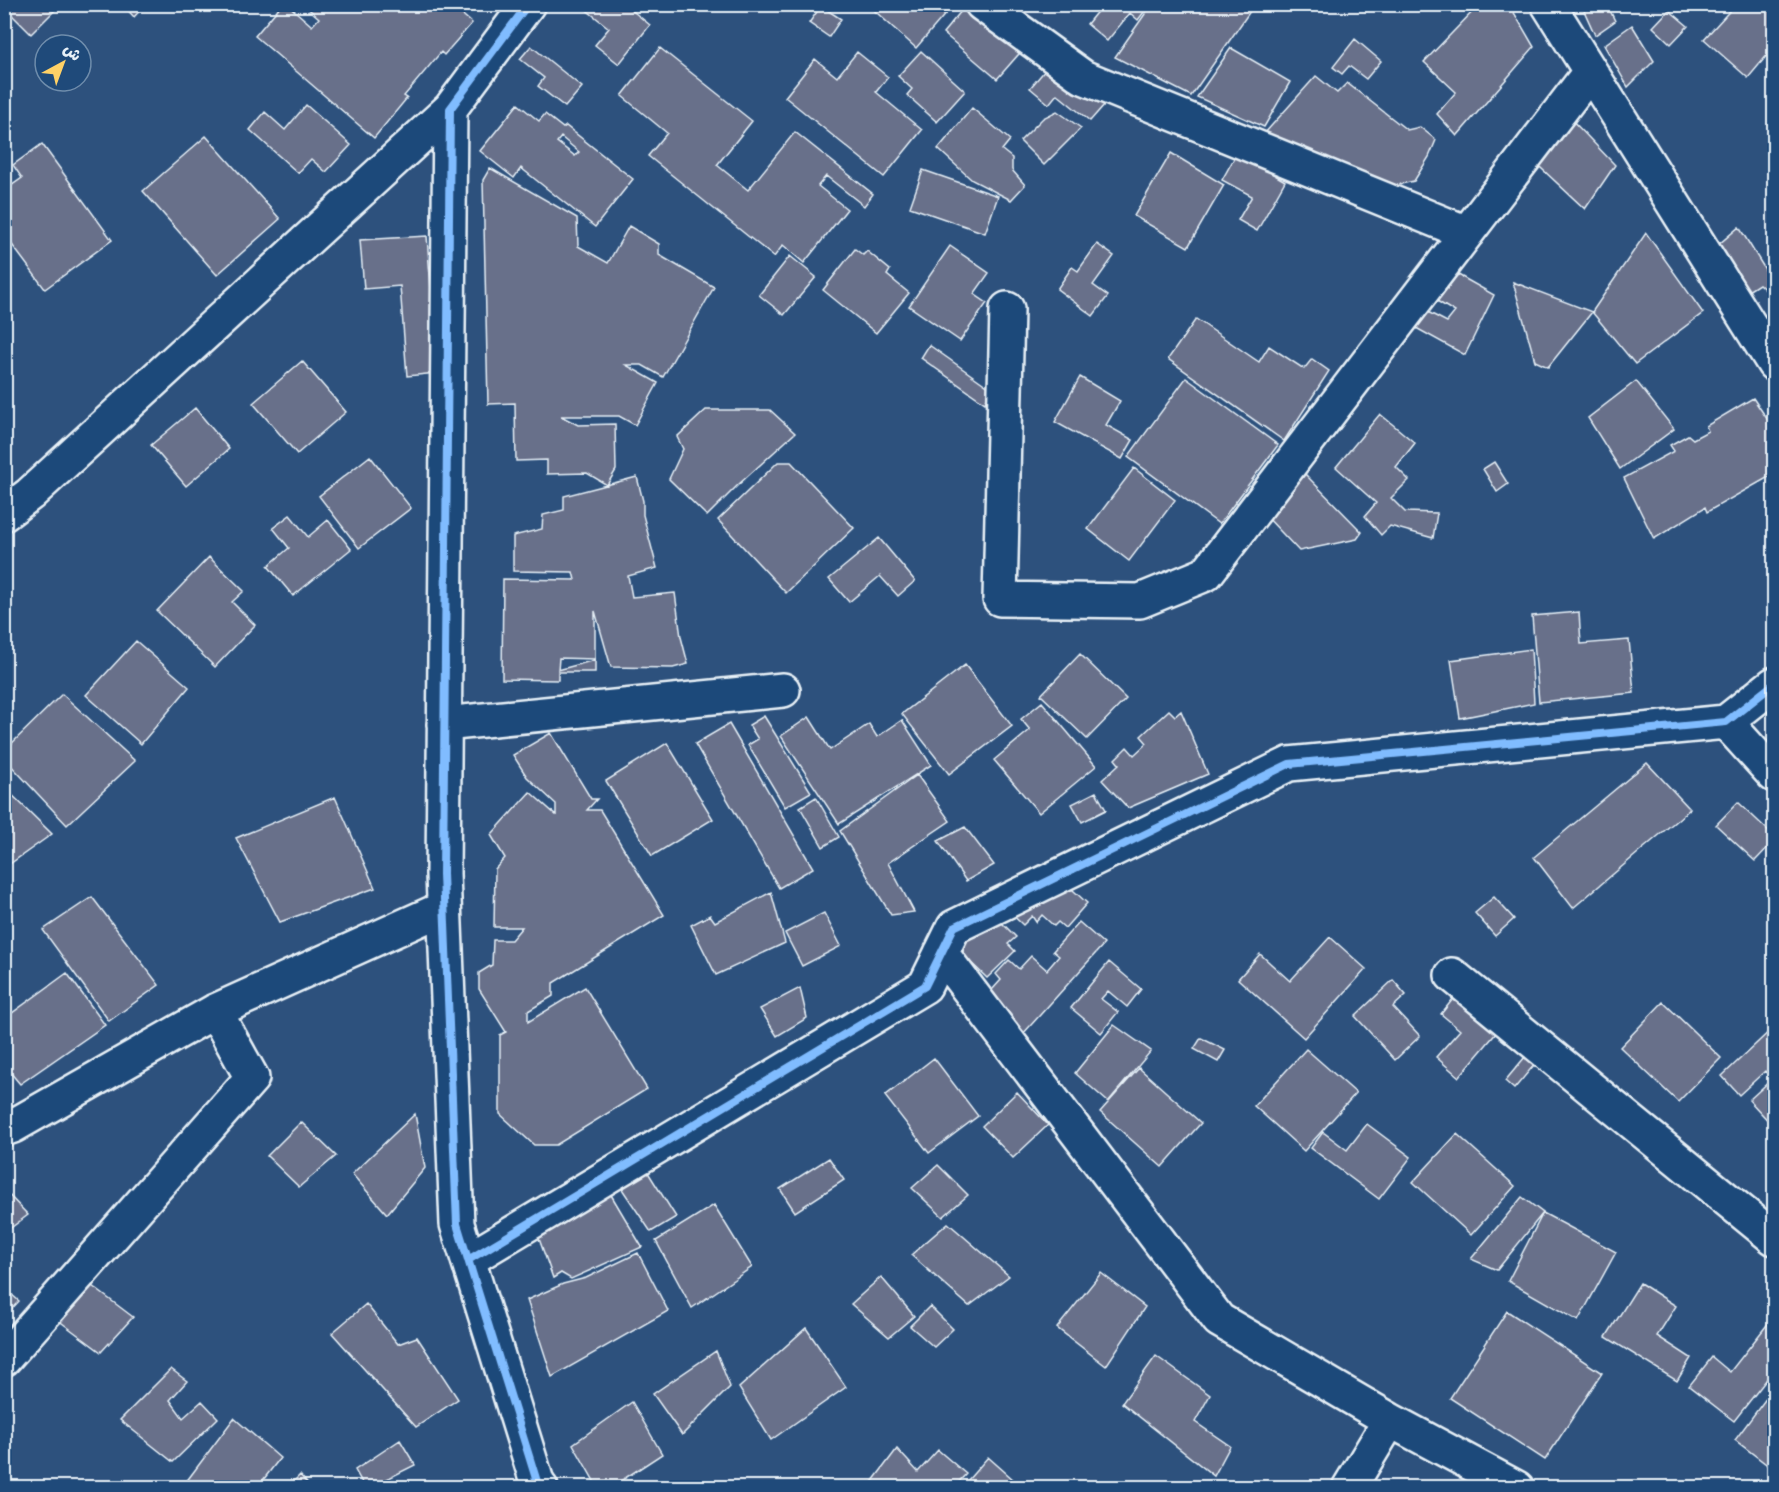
<svg xmlns="http://www.w3.org/2000/svg" width="1779" height="1492" viewBox="0 0 1779 1492" font-family="Caveat,'Playpen Sans Arabic',sans-serif">
	<style>
		.building { fill: #676f8a; stroke: #e8f1f8; stroke-width: 1.5; fill-rule: evenodd }
		.lines { fill: none; stroke-linecap: round; stroke-linejoin: round }
		.minor-casing { stroke: #e8f1f8; stroke-width: 38 }
		.minor { stroke: #1f4a7a; stroke-width: 33 }
		.cycleway-casing { stroke: #1f4a7a; stroke-width: 11 }
		.cycleway { stroke: #80bcff; stroke-width: 8 }
	</style>
	<rect width="100%" height="100%" fill="#2d517d"/>
	<filter id="ink" filterUnits="userSpaceOnUse"><feTurbulence type="fractalNoise" baseFrequency=".0167" numOctaves="2"/><feDisplacementMap in="SourceGraphic" scale="12" xChannelSelector="R" yChannelSelector="G"/><feConvolveMatrix kernelMatrix="1 2 1 2 8 2 1 2 1" color-interpolation-filters="sRGB"/></filter>
	<g filter="url(#ink)">
		<path class="building" d="M 4,4 L 61,4 L 31,34 L 4,7 Z
			M 122,4 L 146,4 L 134,17 Z
			M 282,4 L 287,4 L 312,26 L 319,18 L 303,4 L 450,4 L 472,23 L 444,55 L 441,52 L 404,96 L 407,98 L 374,138 L 255,36 Z
			M 579,4 L 624,4 L 650,25 L 619,64 L 595,45 L 609,28 Z
			M 867,4 L 954,4 L 916,48 Z
			M 967,4 L 1025,47 L 997,79 L 943,33 Z
			M 1103,4 L 1150,4 L 1138,20 L 1130,13 L 1107,41 L 1087,24 Z
			M 1152,4 L 1255,4 L 1191,96 L 1115,57 Z
			M 1480,4 L 1509,4 L 1534,47 L 1457,136 L 1437,114 L 1456,92 L 1424,62 Z
			M 1581,4 L 1607,4 L 1615,21 L 1595,35 Z
			M 1736,4 L 1774,5 L 1774,47 L 1748,78 L 1704,39 Z
			M 821,6 L 841,19 L 829,37 L 809,23 Z
			M 1669,10 L 1688,26 L 1671,44 L 1653,27 Z
			M 1632,25 L 1654,61 L 1628,87 L 1604,45 Z
			M 1355,39 L 1381,61 L 1366,79 L 1349,66 L 1342,74 L 1333,67 Z
			M 531,46 L 582,87 L 565,107 L 538,86 L 544,78 L 520,59 Z
			M 660,48 L 752,121 L 717,165 L 748,190 L 795,132 L 873,194 L 864,206 L 826,176 L 818,186 L 847,209 L 804,263 L 783,245 L 774,257 L 648,156 L 667,133 L 622,96 Z
			M 1231,48 L 1290,82 L 1264,127 L 1197,97 Z
			M 921,51 L 965,91 L 937,122 L 907,95 L 912,89 L 898,76 Z
			M 857,52 L 888,77 L 876,92 L 922,130 L 884,177 L 785,97 L 815,59 L 837,77 Z
			M 1052,62 L 1104,105 L 1090,121 L 1057,94 L 1049,104 L 1030,88 Z
			M 1316,76 L 1337,93 L 1347,83 L 1407,130 L 1420,127 L 1436,140 L 1429,157 L 1414,181 L 1401,184 L 1391,192 L 1264,134 Z
			M 518,104 L 539,121 L 545,114 L 563,128 L 566,126 L 633,179 L 595,227 L 521,168 L 514,178 L 480,151 ZM 561,137 L 579,152 L 575,156 L 557,142 Z
			M 306,105 L 351,145 L 326,172 L 311,159 L 298,173 L 250,130 L 265,112 L 285,130 Z
			M 972,108 L 1010,140 L 1002,150 L 1012,158 L 1012,170 L 1025,185 L 1011,200 L 972,180 L 938,149 Z
			M 1057,111 L 1081,128 L 1044,165 L 1020,141 L 1043,118 Z
			M 1568,116 L 1615,165 L 1585,209 L 1527,155 Z
			M 206,136 L 280,219 L 217,275 L 143,191 Z
			M 42,144 L 112,240 L 45,289 L 4,234 L 4,191 L 22,178 L 13,165 Z
			M 1171,153 L 1224,185 L 1188,247 L 1134,216 Z
			M 1237,153 L 1285,181 L 1257,231 L 1238,220 L 1252,196 L 1222,180 Z
			M 490,168 L 577,218 L 578,246 L 608,263 L 629,226 L 659,244 L 659,255 L 714,287 L 663,377 L 642,365 L 626,365 L 658,383 L 635,425 L 619,416 L 561,416 L 578,425 L 615,424 L 616,470 L 607,485 L 587,473 L 547,474 L 547,460 L 516,461 L 515,403 L 488,404 L 483,180 Z
			M 923,170 L 998,196 L 985,233 L 910,207 Z
			M 1739,227 L 1766,271 L 1774,262 L 1774,298 L 1759,284 L 1745,293 L 1718,245 Z
			M 1646,233 L 1703,313 L 1635,364 L 1592,312 Z
			M 427,236 L 437,373 L 407,376 L 400,286 L 364,289 L 360,240 Z
			M 1097,244 L 1114,256 L 1093,285 L 1108,296 L 1093,316 L 1057,289 L 1072,267 L 1078,271 Z
			M 950,246 L 989,273 L 974,294 L 987,303 L 960,341 L 909,306 Z
			M 855,249 L 863,255 L 867,251 L 890,270 L 887,275 L 909,293 L 876,333 L 823,290 Z
			M 790,256 L 816,277 L 784,315 L 759,295 Z
			M 1453,272 L 1494,295 L 1465,355 L 1407,323 L 1420,308 L 1447,322 L 1455,312 L 1432,298 Z
			M 1513,282 L 1592,312 L 1548,367 L 1535,361 Z
			M 1196,319 L 1259,362 L 1269,346 L 1304,369 L 1312,359 L 1329,371 L 1284,441 L 1168,359 Z
			M 929,345 L 990,388 L 985,403 L 921,358 Z
			M 302,361 L 346,412 L 297,454 L 253,403 Z
			M 1080,377 L 1120,401 L 1106,425 L 1133,440 L 1122,459 L 1055,422 Z
			M 1186,378 L 1278,445 L 1219,524 L 1128,457 Z
			M 1636,381 L 1674,429 L 1620,469 L 1588,418 Z
			M 1753,398 L 1774,429 L 1774,474 L 1707,512 L 1705,507 L 1654,539 L 1624,478 L 1674,451 L 1670,445 L 1688,435 L 1693,439 L 1708,431 L 1706,426 Z
			M 195,408 L 229,449 L 186,486 L 151,445 Z
			M 706,410 L 770,410 L 795,433 L 738,485 L 707,516 L 669,479 L 683,449 L 677,437 Z
			M 1380,414 L 1415,443 L 1396,467 L 1409,480 L 1391,498 L 1405,512 L 1437,513 L 1433,538 L 1390,526 L 1381,535 L 1365,516 L 1376,503 L 1336,467 Z
			M 370,456 L 411,508 L 359,548 L 319,496 Z
			M 778,462 L 791,462 L 854,528 L 786,593 L 718,520 Z
			M 1494,462 L 1508,484 L 1497,492 L 1483,469 Z
			M 1134,468 L 1175,500 L 1129,561 L 1088,529 Z
			M 1304,473 L 1362,532 L 1357,539 L 1299,551 L 1265,515 Z
			M 637,477 L 643,501 L 643,515 L 657,568 L 628,576 L 632,597 L 675,593 L 681,637 L 688,664 L 673,668 L 611,667 L 595,611 L 595,659 L 559,658 L 558,670 L 595,660 L 595,672 L 558,672 L 558,680 L 502,679 L 503,579 L 575,580 L 573,572 L 513,571 L 513,536 L 542,529 L 543,515 L 564,510 L 564,496 Z
			M 290,515 L 308,537 L 328,520 L 351,549 L 293,596 L 268,566 L 289,548 L 273,528 Z
			M 879,538 L 915,581 L 898,596 L 880,576 L 849,602 L 829,579 Z
			M 209,557 L 244,591 L 232,602 L 255,625 L 215,667 L 157,611 Z
			M 1579,612 L 1581,644 L 1629,640 L 1634,693 L 1539,702 L 1532,616 Z
			M 136,641 L 189,687 L 141,744 L 86,695 Z
			M 1531,649 L 1534,703 L 1460,718 L 1451,660 Z
			M 1080,654 L 1126,699 L 1087,739 L 1041,695 Z
			M 965,665 L 1012,726 L 949,774 L 902,714 Z
			M 62,694 L 135,761 L 67,825 L 4,758 L 4,751 Z
			M 1042,702 L 1096,766 L 1039,813 L 994,760 L 1030,730 L 1021,719 Z
			M 1169,710 L 1175,716 L 1181,711 L 1208,774 L 1128,808 L 1102,780 L 1119,764 L 1115,759 L 1127,747 L 1134,755 L 1147,743 L 1141,736 Z
			M 764,716 L 811,792 L 785,807 L 748,745 L 758,739 L 749,725 Z
			M 809,717 L 830,750 L 869,724 L 877,737 L 902,720 L 931,765 L 839,824 L 781,736 Z
			M 729,724 L 813,868 L 779,888 L 695,744 Z
			M 551,733 L 591,799 L 597,799 L 587,810 L 600,810 L 664,915 L 553,983 L 553,996 L 528,1011 L 528,1022 L 585,987 L 647,1089 L 556,1145 L 534,1145 L 500,1114 L 500,1035 L 506,1032 L 479,989 L 479,973 L 492,965 L 493,940 L 511,940 L 522,927 L 494,927 L 495,869 L 505,858 L 491,835 L 530,792 L 556,815 L 556,804 L 527,777 L 513,755 Z
			M 667,743 L 713,819 L 652,856 L 606,781 Z
			M 1647,763 L 1690,809 L 1573,908 L 1534,857 Z
			M 917,775 L 950,821 L 888,863 L 914,912 L 891,915 L 840,831 Z
			M 4,787 L 52,834 L 4,868 Z
			M 1096,792 L 1106,810 L 1082,822 L 1072,804 Z
			M 335,797 L 375,888 L 280,922 L 236,838 Z
			M 816,797 L 839,837 L 823,847 L 800,807 Z
			M 1738,802 L 1774,836 L 1774,841 L 1755,861 L 1716,825 Z
			M 965,827 L 994,865 L 966,881 L 938,841 Z
			M 1061,879 L 1087,903 L 1065,928 L 1058,922 L 1054,926 L 1042,915 L 1036,922 L 1032,916 L 1023,925 L 1005,908 Z
			M 771,892 L 785,943 L 716,975 L 691,925 L 710,915 L 715,922 Z
			M 92,897 L 159,985 L 109,1021 L 43,930 Z
			M 1494,897 L 1514,919 L 1495,936 L 1475,913 Z
			M 989,910 L 1016,937 L 1008,944 L 1015,951 L 987,978 L 963,955 L 963,936 Z
			M 824,913 L 841,946 L 802,966 L 785,933 Z
			M 1079,922 L 1104,944 L 1022,1035 L 983,1000 L 1001,980 L 996,974 L 1009,960 L 1019,969 L 1031,956 L 1047,970 L 1059,956 L 1053,951 Z
			M 1330,937 L 1366,969 L 1304,1038 L 1238,979 L 1260,954 L 1290,981 Z
			M 1109,962 L 1141,989 L 1127,1007 L 1108,991 L 1101,999 L 1118,1012 L 1101,1033 L 1071,1008 Z
			M 67,973 L 105,1025 L 20,1084 L 4,1065 L 4,1019 Z
			M 1393,980 L 1406,995 L 1393,1007 L 1420,1036 L 1395,1060 L 1355,1016 Z
			M 800,988 L 807,1018 L 777,1036 L 760,1009 Z
			M 1461,989 L 1503,1025 L 1459,1077 L 1436,1057 L 1460,1030 L 1441,1014 Z
			M 1663,1002 L 1721,1058 L 1678,1102 L 1620,1047 Z
			M 1114,1025 L 1151,1051 L 1108,1102 L 1075,1073 Z
			M 1774,1027 L 1774,1127 L 1749,1100 L 1772,1079 L 1765,1071 L 1739,1095 L 1722,1076 Z
			M 1201,1038 L 1225,1050 L 1218,1062 L 1194,1049 Z
			M 1306,1049 L 1356,1093 L 1304,1151 L 1254,1106 Z
			M 1530,1051 L 1540,1058 L 1514,1089 L 1505,1081 Z
			M 934,1058 L 978,1116 L 929,1153 L 885,1096 Z
			M 1139,1068 L 1201,1123 L 1162,1167 L 1100,1112 Z
			M 1017,1092 L 1048,1125 L 1013,1158 L 982,1126 Z
			M 415,1114 L 425,1168 L 387,1214 L 352,1174 Z
			M 301,1122 L 336,1156 L 299,1187 L 267,1156 Z
			M 1367,1124 L 1411,1157 L 1379,1199 L 1311,1148 L 1323,1132 L 1347,1150 Z
			M 1457,1134 L 1515,1186 L 1471,1235 L 1413,1182 Z
			M 829,1158 L 844,1180 L 795,1212 L 780,1189 Z
			M 938,1165 L 968,1195 L 943,1217 L 912,1188 Z
			M 644,1166 L 676,1217 L 651,1232 L 618,1183 Z
			M 607,1188 L 642,1247 L 571,1279 L 561,1273 L 553,1278 L 537,1233 Z
			M 4,1190 L 28,1215 L 4,1233 Z
			M 1522,1197 L 1543,1213 L 1497,1270 L 1471,1259 Z
			M 714,1205 L 752,1267 L 692,1308 L 656,1241 Z
			M 1543,1213 L 1616,1252 L 1578,1321 L 1508,1281 Z
			M 948,1223 L 1009,1276 L 969,1306 L 911,1255 Z
			M 638,1253 L 668,1311 L 552,1377 L 527,1300 L 563,1284 L 586,1278 Z
			M 1101,1273 L 1145,1307 L 1106,1366 L 1057,1328 Z
			M 881,1277 L 914,1316 L 889,1337 L 851,1304 Z
			M 88,1283 L 133,1317 L 101,1352 L 54,1317 Z
			M 1640,1283 L 1676,1306 L 1657,1336 L 1691,1358 L 1677,1381 L 1606,1337 Z
			M 4,1288 L 19,1301 L 4,1317 Z
			M 366,1304 L 398,1344 L 417,1337 L 458,1399 L 416,1427 L 332,1333 Z
			M 930,1306 L 953,1329 L 934,1347 L 910,1326 Z
			M 1507,1311 L 1602,1373 L 1545,1460 L 1450,1398 Z
			M 1774,1316 L 1774,1370 L 1734,1421 L 1689,1386 L 1712,1357 L 1730,1372 Z
			M 806,1328 L 846,1387 L 771,1440 L 739,1388 Z
			M 716,1351 L 730,1387 L 682,1435 L 653,1394 Z
			M 1156,1356 L 1210,1395 L 1195,1422 L 1230,1446 L 1214,1476 L 1122,1403 Z
			M 171,1369 L 187,1381 L 170,1400 L 183,1418 L 202,1401 L 218,1418 L 173,1462 L 120,1420 Z
			M 1770,1393 L 1774,1396 L 1774,1470 L 1735,1440 Z
			M 632,1402 L 662,1454 L 610,1488 L 598,1488 L 573,1444 Z
			M 234,1418 L 280,1458 L 257,1488 L 193,1488 L 186,1482 Z
			M 400,1440 L 415,1465 L 369,1488 L 365,1488 L 355,1470 Z
			M 897,1449 L 918,1472 L 938,1450 L 966,1474 L 953,1488 L 873,1488 L 870,1485 Z
			M 988,1457 L 1023,1488 L 961,1488 Z
			M 300,1475 L 311,1488 L 287,1488 Z"/>
		<g class="lines">
			<g class="minor-casing">
				<path id="minor" d="M 528,4 L 450,109 L 443,874 L 457,1224 L 538,1485 L 541,1488
					M 982,4 L 1083,77 L 1467,233
					M 1548,4 L 1774,364
					M 1007,309 L 1000,599 L 1140,601 L 1206,574 L 1590,72
					M 4,514 L 30,494 L 450,109
					M 1726,722 L 1774,775
					M 444,724 L 783,690
					M 941,953 L 1219,1320 L 1390,1420 L 1517,1488
					M 1452,975 L 1774,1238
					M 4,1129 L 13,1126 L 215,1011 L 444,908
					M 468,1260 L 925,986 L 954,927 L 1289,764 L 1726,722 L 1774,684
					M 4,1359 L 252,1078 L 215,1011
					M 1349,1488 L 1390,1420"/>
			</g>
			<use href="#minor" class="minor"/>
			<g class="cycleway-casing">
				<path id="cycleway" d="M 528,4 L 450,109 L 443,874 L 457,1224 L 538,1485 L 541,1488
					M 468,1260 L 925,986 L 954,927 L 1289,764 L 1726,722 L 1774,684"/>
			</g>
			<use href="#cycleway" class="cycleway"/>
		</g>
	</g>
	<rect width="1779" height="1492" fill="none" stroke="#1f4a7a" stroke-width="24"/>
	<rect x="12" y="12" width="1755" height="1468" fill="none" stroke="#e8f1f8" stroke-width="2" filter="url(#ink)"/>
	<g transform="translate(63 63) rotate(41)"><circle r="28" fill="#1f4a7a" stroke="#6f8dac" stroke-width="1.5"/>
	<path d="M0-4.5L10 22L0 15L-10 22Z" fill="#ffd166"/>
	<text y="-9" font-size="16" font-weight="bold" text-anchor="middle" fill="#e8f1f8">ش</text>
	</g>
</svg>
